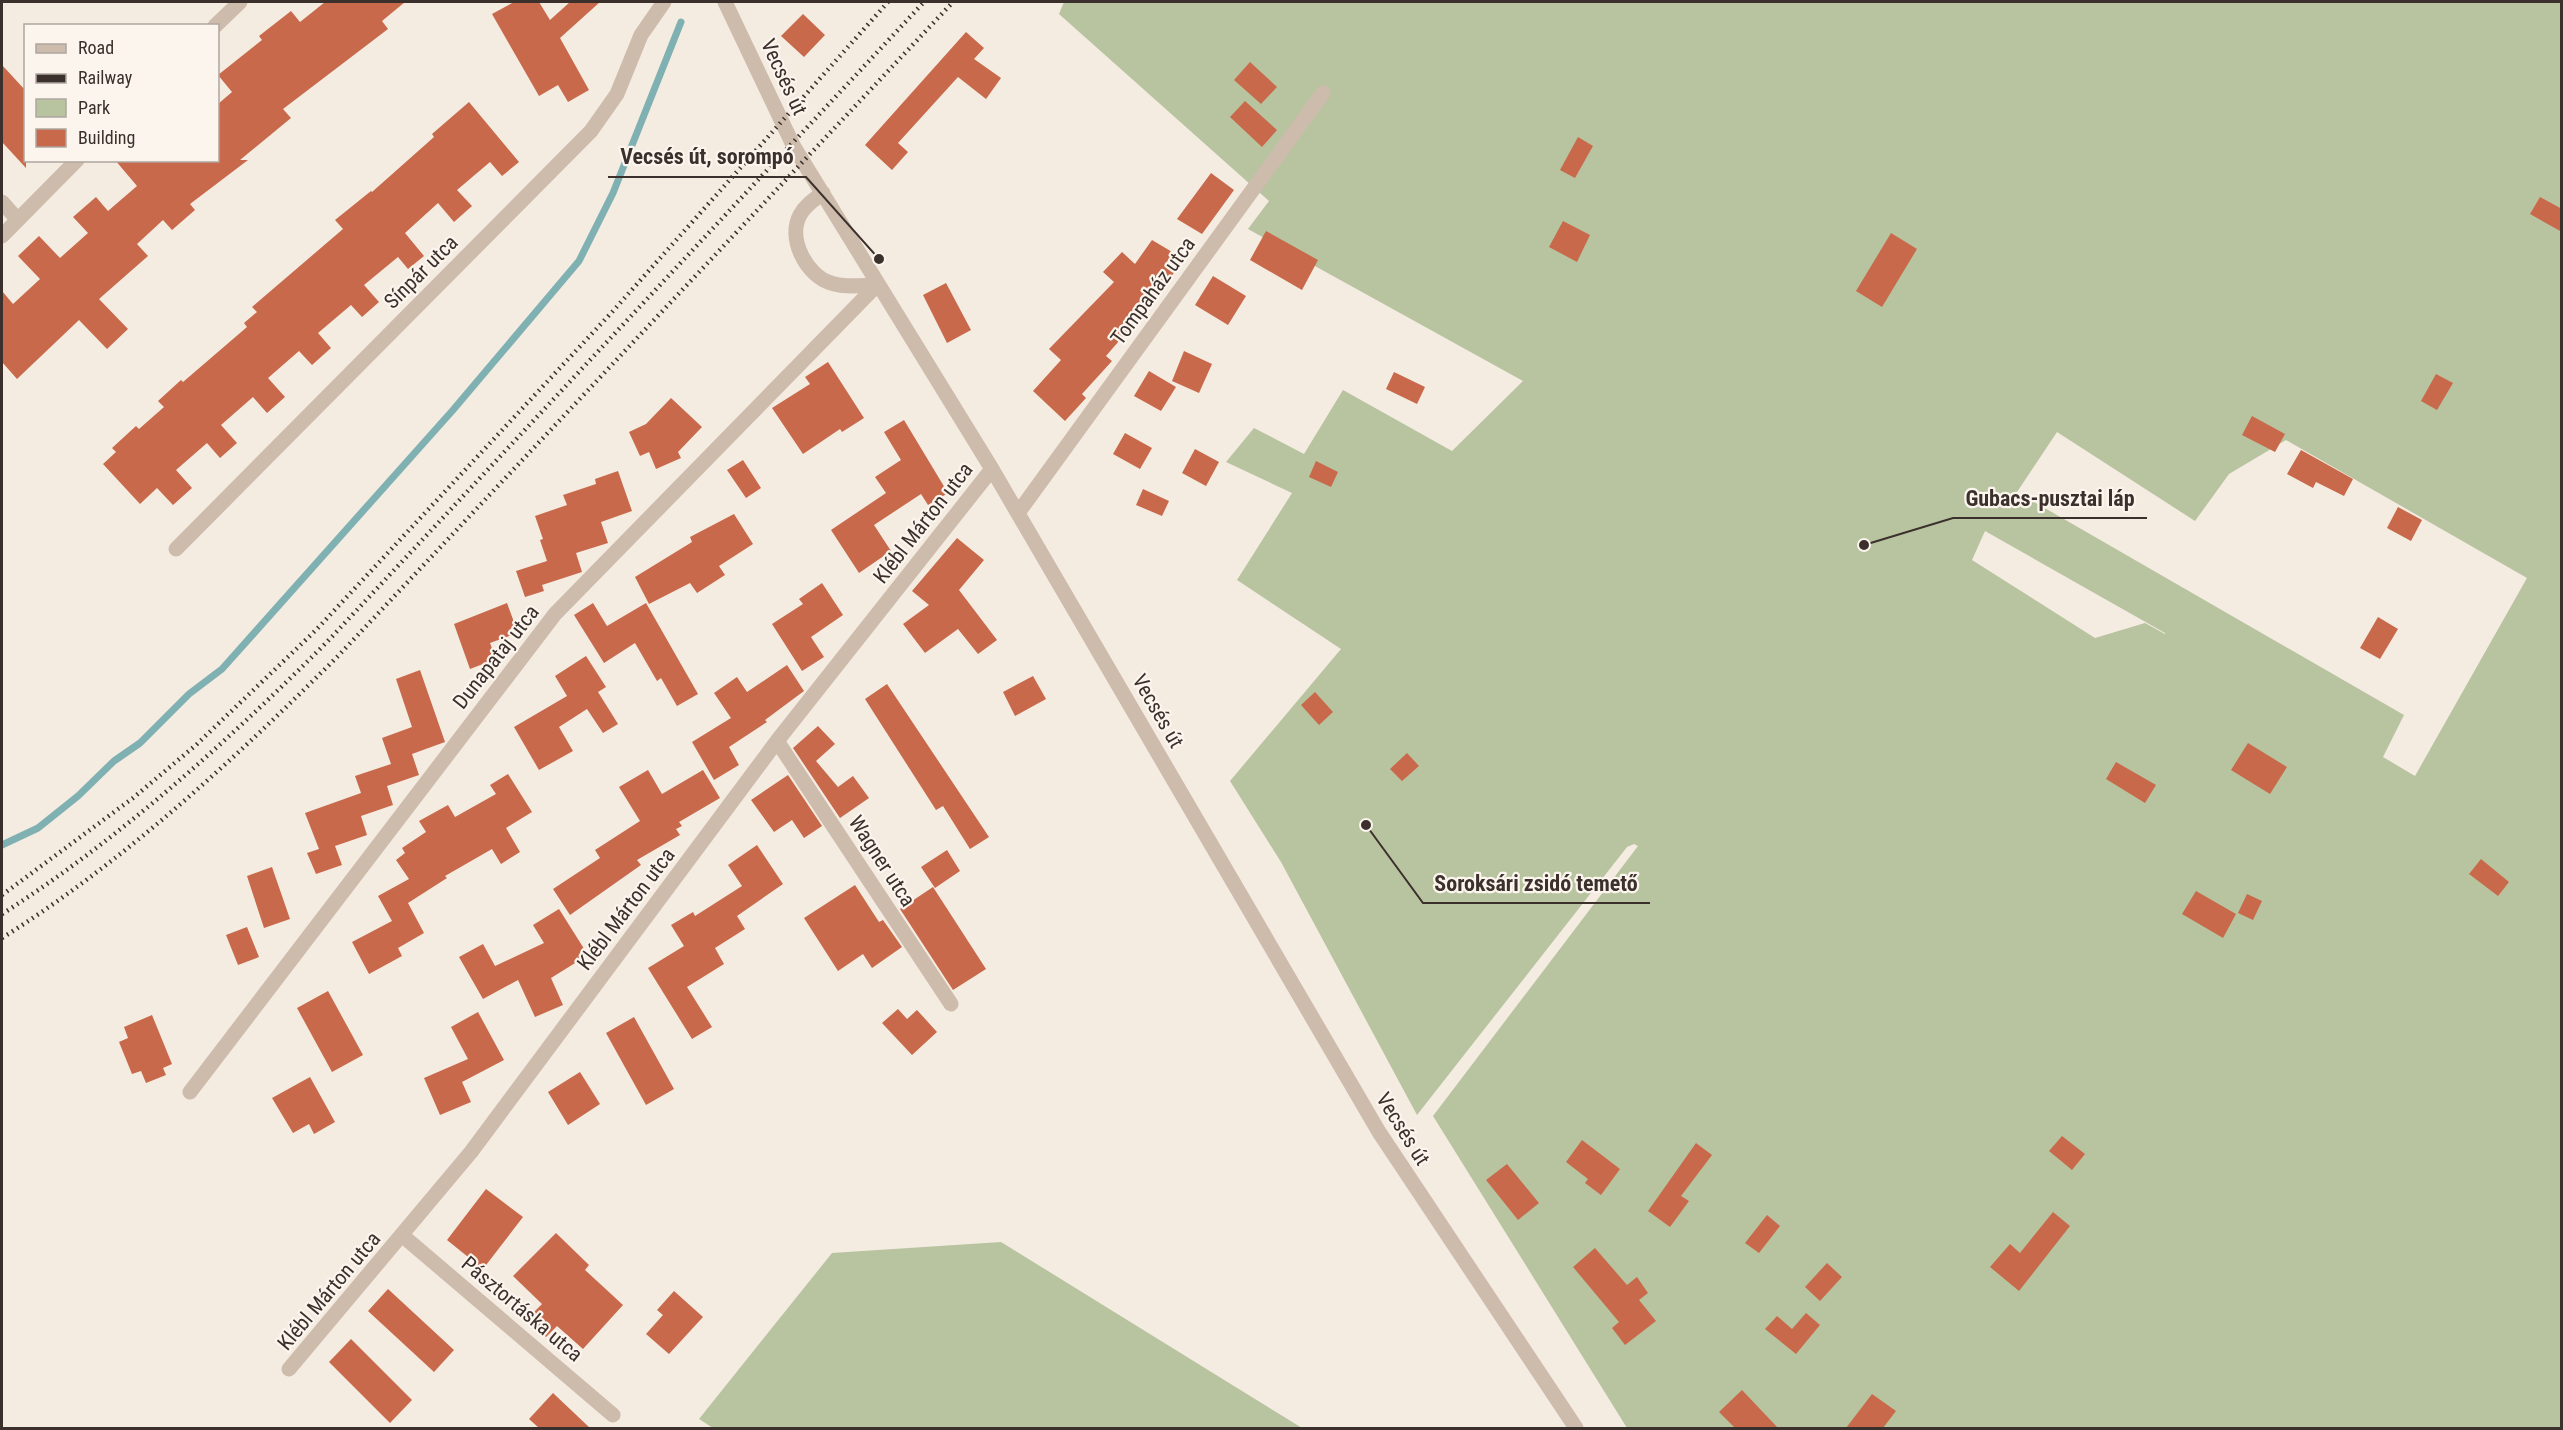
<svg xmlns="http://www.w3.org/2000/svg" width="2563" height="1430" viewBox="0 0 2563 1430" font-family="'Roboto Condensed',sans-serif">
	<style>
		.green { fill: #b8c4a0; fill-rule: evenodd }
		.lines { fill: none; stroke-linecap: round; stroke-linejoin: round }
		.stream { stroke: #7fb0b2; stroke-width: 7 }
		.building { fill: #c8694b }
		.minor { stroke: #cdbbac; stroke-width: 15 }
		.rail { stroke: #3b302b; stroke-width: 4.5; stroke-dasharray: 1.5 4.5; stroke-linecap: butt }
		.labels { text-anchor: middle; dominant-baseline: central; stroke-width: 4.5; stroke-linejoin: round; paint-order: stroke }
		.street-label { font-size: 21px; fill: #3b302b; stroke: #fbf5ee }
		.leader { fill: none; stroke: #3b302b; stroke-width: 2 }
		.callout-dot { fill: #3b302b; stroke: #fbf5ee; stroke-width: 2 }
		.callout-label { font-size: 22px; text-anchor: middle; font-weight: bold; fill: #3b302b; stroke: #fbf5ee; stroke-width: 4.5; stroke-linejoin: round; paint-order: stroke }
	</style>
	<rect width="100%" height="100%" fill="#f4ebe1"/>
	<path class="green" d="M 1064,2 L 2561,2 L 2561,1428 L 1627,1428 L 1433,1116 L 1638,846 L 1634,844 L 1627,847 L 1417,1115 L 1281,862 L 1230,781 L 1341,649 L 1237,580 L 1292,493 L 1226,462 L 1254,428 L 1304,454 L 1343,390 L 1452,451 L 1523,381 L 1248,229 L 1269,201 L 1059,14 ZM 2057,432 L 2195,521 L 2229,474 L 2286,440 L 2527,578 L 2415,776 L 2383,757 L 2404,715 L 2017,492 ZM 1985,531 L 2165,633 L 2165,634 L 2145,623 L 2095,638 L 1972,560 Z
		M 1001,1242 L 1302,1428 L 713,1428 L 699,1419 L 832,1253 Z"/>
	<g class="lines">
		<path class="stream" d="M 2,845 L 38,828 L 78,796 L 114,761 L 140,743 L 189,694 L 222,669 L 453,410 L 579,261 L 613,193 L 681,22"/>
	</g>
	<path class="building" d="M 325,2 L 405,2 L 382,21 L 388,29 L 283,109 L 291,118 L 240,160 L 248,160 L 190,204 L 195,210 L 172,230 L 163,220 L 137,244 L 148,256 L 99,299 L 128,329 L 107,349 L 79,320 L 17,379 L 2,362 L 2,291 L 13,304 L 40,279 L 18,256 L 39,236 L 60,258 L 88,233 L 73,217 L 96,197 L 108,211 L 137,186 L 115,160 L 218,160 L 218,104 L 232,92 L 218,75 L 262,40 L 259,36 L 291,11 L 300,22 Z
		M 514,2 L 539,2 L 550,20 L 570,2 L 600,2 L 560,38 L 589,90 L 568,102 L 558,85 L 539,96 L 492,14 Z
		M 803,14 L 825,35 L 804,57 L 781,36 Z
		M 966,32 L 984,48 L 974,59 L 1001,78 L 986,99 L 958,77 L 898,143 L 908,152 L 892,170 L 865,145 Z
		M 1250,62 L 1277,87 L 1261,104 L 1234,80 Z
		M 2,65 L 26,91 L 26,168 L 2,142 Z
		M 1245,101 L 1277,130 L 1262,147 L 1230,117 Z
		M 469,102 L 519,162 L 502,176 L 490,162 L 457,190 L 472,206 L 454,222 L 438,203 L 405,233 L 424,256 L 408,269 L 398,257 L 364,285 L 379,302 L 362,317 L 351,305 L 318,333 L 331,348 L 312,365 L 299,351 L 268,378 L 285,397 L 267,413 L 253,397 L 221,425 L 237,443 L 220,458 L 207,443 L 176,470 L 192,488 L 173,505 L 157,488 L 140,504 L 103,464 L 116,452 L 112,448 L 136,426 L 139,429 L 164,407 L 158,401 L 181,380 L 183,382 L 247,327 L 244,323 L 257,312 L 252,307 L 343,229 L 335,220 L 371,191 L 372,192 L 434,137 L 432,134 Z
		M 1578,137 L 1593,146 L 1575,178 L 1560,170 Z
		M 1211,173 L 1234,190 L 1202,234 L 1177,219 Z
		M 2540,197 L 2562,209 L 2562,232 L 2530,214 Z
		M 1563,221 L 1590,235 L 1577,262 L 1549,247 Z
		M 1266,231 L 1318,260 L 1302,290 L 1250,260 Z
		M 1891,233 L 1917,249 L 1882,307 L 1856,291 Z
		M 1152,240 L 1184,259 L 1162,289 L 1163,290 L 1106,356 L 1112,361 L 1082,394 L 1086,398 L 1065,421 L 1033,391 L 1061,360 L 1049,349 L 1114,282 L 1103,272 L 1122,252 L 1135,264 Z
		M 1213,276 L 1246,296 L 1228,325 L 1195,305 Z
		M 946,283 L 971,330 L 947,343 L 923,295 Z
		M 1184,351 L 1212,364 L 1199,393 L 1172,381 Z
		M 828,362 L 864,418 L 842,432 L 840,429 L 803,454 L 772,408 L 810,384 L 805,377 Z
		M 1149,371 L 1176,387 L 1161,411 L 1134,396 Z
		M 1394,372 L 1425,387 L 1417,404 L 1386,389 Z
		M 2436,374 L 2453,383 L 2437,410 L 2421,401 Z
		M 671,398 L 702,427 L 678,452 L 681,458 L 656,469 L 649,452 L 640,456 L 629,432 L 646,424 Z
		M 2252,416 L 2285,434 L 2275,452 L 2242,435 Z
		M 904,420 L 948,493 L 928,505 L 921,494 L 874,525 L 891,551 L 859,573 L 831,530 L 886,493 L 875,477 L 901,460 L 884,432 Z
		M 1125,433 L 1152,448 L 1140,469 L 1113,454 Z
		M 1195,449 L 1219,462 L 1206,486 L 1182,473 Z
		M 2301,450 L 2353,479 L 2344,496 L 2316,482 L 2313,488 L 2287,474 Z
		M 743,460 L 761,488 L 746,498 L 727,470 Z
		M 1316,461 L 1338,472 L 1331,487 L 1309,477 Z
		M 618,471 L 632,511 L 601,522 L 608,543 L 576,553 L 582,572 L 542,585 L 544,591 L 525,597 L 516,571 L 547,561 L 540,540 L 543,539 L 535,516 L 567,505 L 563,495 L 596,484 L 595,479 Z
		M 1143,489 L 1169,501 L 1162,516 L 1136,505 Z
		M 2398,507 L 2422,520 L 2411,541 L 2387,528 Z
		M 734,514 L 753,544 L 719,566 L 725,575 L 697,593 L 690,583 L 649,604 L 635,577 L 692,542 L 690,537 Z
		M 957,538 L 984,560 L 959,590 L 997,640 L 978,654 L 958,629 L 925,653 L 903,624 L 929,605 L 912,591 Z
		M 822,583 L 843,615 L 811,637 L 824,657 L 802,671 L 772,624 L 803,604 L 799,599 Z
		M 507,603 L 518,633 L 490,643 L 496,659 L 470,669 L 454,624 Z
		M 593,603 L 607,626 L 646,603 L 698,694 L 677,706 L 661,678 L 657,681 L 635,643 L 604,663 L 574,615 Z
		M 2378,617 L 2398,629 L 2380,659 L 2360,648 Z
		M 586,656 L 606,687 L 598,692 L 618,724 L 603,733 L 587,709 L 559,727 L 573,751 L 539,770 L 514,727 L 567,696 L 555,676 Z
		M 787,665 L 804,691 L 765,720 L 767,722 L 729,747 L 739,765 L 714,780 L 692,742 L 731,718 L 714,693 L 737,677 L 747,692 Z
		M 420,670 L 445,742 L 412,754 L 419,775 L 387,786 L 393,805 L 361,816 L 367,835 L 335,846 L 342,865 L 316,874 L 307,853 L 319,849 L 305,813 L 361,793 L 355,776 L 391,764 L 382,738 L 412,727 L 396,679 Z
		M 1033,676 L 1046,699 L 1015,716 L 1003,692 Z
		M 887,684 L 989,837 L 970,849 L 943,806 L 936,810 L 865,699 Z
		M 1315,692 L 1333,712 L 1319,725 L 1301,705 Z
		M 818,726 L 835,744 L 816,761 L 838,787 L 853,776 L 869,798 L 840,818 L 793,748 Z
		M 2248,743 L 2287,767 L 2270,794 L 2231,770 Z
		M 1407,753 L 1419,766 L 1402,781 L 1390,769 Z
		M 2116,762 L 2156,785 L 2145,803 L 2106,779 Z
		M 648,770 L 662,794 L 703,770 L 720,798 L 679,822 L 682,826 L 676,829 L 680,835 L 637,860 L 641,865 L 570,915 L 553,889 L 600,858 L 595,850 L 640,821 L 619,787 Z
		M 508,774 L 532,812 L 506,828 L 520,852 L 501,864 L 492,849 L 445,876 L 447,878 L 408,903 L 424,933 L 398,948 L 402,956 L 369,974 L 352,942 L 392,921 L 378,896 L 409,879 L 396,860 L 405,853 L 402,848 L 426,832 L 419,821 L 448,805 L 455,817 L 496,794 L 490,785 Z
		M 788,775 L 822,826 L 804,838 L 792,820 L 774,832 L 751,800 Z
		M 757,845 L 783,884 L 737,916 L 745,929 L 715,948 L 724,964 L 687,987 L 712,1027 L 692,1039 L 648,968 L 684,946 L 671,925 L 693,912 L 695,916 L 742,886 L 728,865 Z
		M 947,850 L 960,871 L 935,888 L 921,867 Z
		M 2481,859 L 2509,882 L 2498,896 L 2469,874 Z
		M 272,867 L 290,919 L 264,928 L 247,876 Z
		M 855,885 L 879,922 L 883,920 L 902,947 L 872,968 L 863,954 L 838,971 L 804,918 Z
		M 933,887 L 986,969 L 953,990 L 900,909 Z
		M 2196,891 L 2236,914 L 2223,938 L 2182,914 Z
		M 2247,894 L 2262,901 L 2253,920 L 2238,913 Z
		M 559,909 L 588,955 L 551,978 L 563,1005 L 535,1017 L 518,980 L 483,999 L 459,957 L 483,944 L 495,966 L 544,943 L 533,925 Z
		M 247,927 L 259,957 L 238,965 L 226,935 Z
		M 328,991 L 363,1055 L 332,1072 L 297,1008 Z
		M 898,1009 L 907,1019 L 917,1010 L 937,1032 L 912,1055 L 882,1023 Z
		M 478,1012 L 504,1060 L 462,1082 L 471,1102 L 440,1115 L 424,1078 L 468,1059 L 451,1027 Z
		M 152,1015 L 172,1064 L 163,1068 L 166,1075 L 146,1083 L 141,1071 L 132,1074 L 119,1042 L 128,1038 L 124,1027 Z
		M 634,1017 L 674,1089 L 646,1105 L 606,1033 Z
		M 580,1072 L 600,1104 L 568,1125 L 548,1092 Z
		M 310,1077 L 335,1122 L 314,1134 L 309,1124 L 293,1133 L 272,1098 Z
		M 2062,1136 L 2085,1154 L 2072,1170 L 2049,1151 Z
		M 1582,1140 L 1620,1169 L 1601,1195 L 1585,1183 L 1588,1179 L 1566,1162 Z
		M 1696,1143 L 1712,1155 L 1681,1196 L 1689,1201 L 1670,1227 L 1648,1211 Z
		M 1507,1164 L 1539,1203 L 1518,1220 L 1486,1180 Z
		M 486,1189 L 523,1217 L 483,1269 L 447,1240 Z
		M 2053,1212 L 2070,1226 L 2019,1291 L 1990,1267 L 2010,1244 L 2020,1253 Z
		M 1767,1215 L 1780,1226 L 1759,1253 L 1745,1243 Z
		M 556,1233 L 589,1265 L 585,1270 L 623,1305 L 583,1349 L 557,1326 L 546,1337 L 527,1319 L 542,1304 L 513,1276 Z
		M 1595,1248 L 1627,1285 L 1637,1277 L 1648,1293 L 1639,1300 L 1656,1321 L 1625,1345 L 1612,1328 L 1619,1322 L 1573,1267 Z
		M 1827,1263 L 1842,1277 L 1820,1301 L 1805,1287 Z
		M 388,1289 L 454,1350 L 434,1372 L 368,1311 Z
		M 674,1291 L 703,1317 L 669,1354 L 646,1334 L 663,1315 L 657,1310 Z
		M 1806,1313 L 1820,1325 L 1796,1354 L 1765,1329 L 1777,1316 L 1792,1329 Z
		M 351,1339 L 412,1400 L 390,1423 L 329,1362 Z
		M 1742,1390 L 1778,1428 L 1735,1428 L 1719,1412 Z
		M 553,1393 L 590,1428 L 539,1428 L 529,1419 Z
		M 1872,1394 L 1896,1411 L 1883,1428 L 1846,1428 Z"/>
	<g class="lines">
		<path class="minor" d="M 725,2 L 794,147 L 992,469 L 1379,1132 L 1576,1428
			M 215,26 L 240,2
			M 823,193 C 815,199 805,205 800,215 C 787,239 807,276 831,283 C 845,288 863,285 877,285
			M 2,202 L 17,219
			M 2,236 L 77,160
			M 1018,513 L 1323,93
			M 176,549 L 591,131 L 617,94 L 641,35 L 664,2
			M 777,741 L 951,1004
			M 190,1092 L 555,614 L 877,285
			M 403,1236 L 613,1415
			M 289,1369 L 471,1152 L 777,741 L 992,469"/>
		<path class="rail" d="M 2,895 L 133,798 L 196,745 L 316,630 L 613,311 L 888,2
			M 2,914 C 121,838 227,742 327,642 L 924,2
			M 2,938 C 126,860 236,758 339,655 L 953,2"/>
	</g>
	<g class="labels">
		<g class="street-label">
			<text transform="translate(784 77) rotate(65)">Vecsés út</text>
			<text transform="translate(421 272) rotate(-45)">Sínpár utca</text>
			<text transform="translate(1153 291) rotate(-54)">Tompaház utca</text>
			<text transform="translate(923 523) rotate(-52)">Klébl Márton utca</text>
			<text transform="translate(496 657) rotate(-52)">Dunapataj utca</text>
			<text transform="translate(1158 711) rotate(60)">Vecsés út</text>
			<text transform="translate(882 861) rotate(57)">Wagner utca</text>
			<text transform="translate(626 909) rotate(-53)">Klébl Márton utca</text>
			<text transform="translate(1403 1129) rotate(58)">Vecsés út</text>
			<text transform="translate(329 1291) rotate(-50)">Klébl Márton utca</text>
			<text transform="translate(522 1309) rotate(40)">Pásztortáska utca</text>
		</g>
	</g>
	<path class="leader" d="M879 259L806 177H608M1864 545L1953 518H2147M1366 825L1423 903H1650"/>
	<g class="callout-dot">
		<circle cx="879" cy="259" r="6"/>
		<circle cx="1864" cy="545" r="6"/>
		<circle cx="1366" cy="825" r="6"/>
	</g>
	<g class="callout-label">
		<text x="707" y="164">Vecsés út, sorompó</text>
		<text x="2050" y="506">Gubacs-pusztai láp</text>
		<text x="1536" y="891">Soroksári zsidó temető</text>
	</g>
	<rect width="2563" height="1430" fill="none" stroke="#3b302b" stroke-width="6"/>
	<rect x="24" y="24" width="195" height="138" fill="#fbf5ee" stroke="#aea6a0" stroke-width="1.5"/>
	<rect x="36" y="44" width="30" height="9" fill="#cdbbac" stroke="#aea6a0" stroke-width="1.5"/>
	<text x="78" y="54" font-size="18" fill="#3b302b">Road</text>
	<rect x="36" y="74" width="30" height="9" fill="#3b302b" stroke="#aea6a0" stroke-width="1.5"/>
	<text x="78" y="84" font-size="18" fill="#3b302b">Railway</text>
	<rect x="36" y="99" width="30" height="18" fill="#b8c4a0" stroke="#aea6a0" stroke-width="1.5"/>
	<text x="78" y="114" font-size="18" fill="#3b302b">Park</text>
	<rect x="36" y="129" width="30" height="18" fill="#c8694b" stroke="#aea6a0" stroke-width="1.5"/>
	<text x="78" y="144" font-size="18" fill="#3b302b">Building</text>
</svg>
